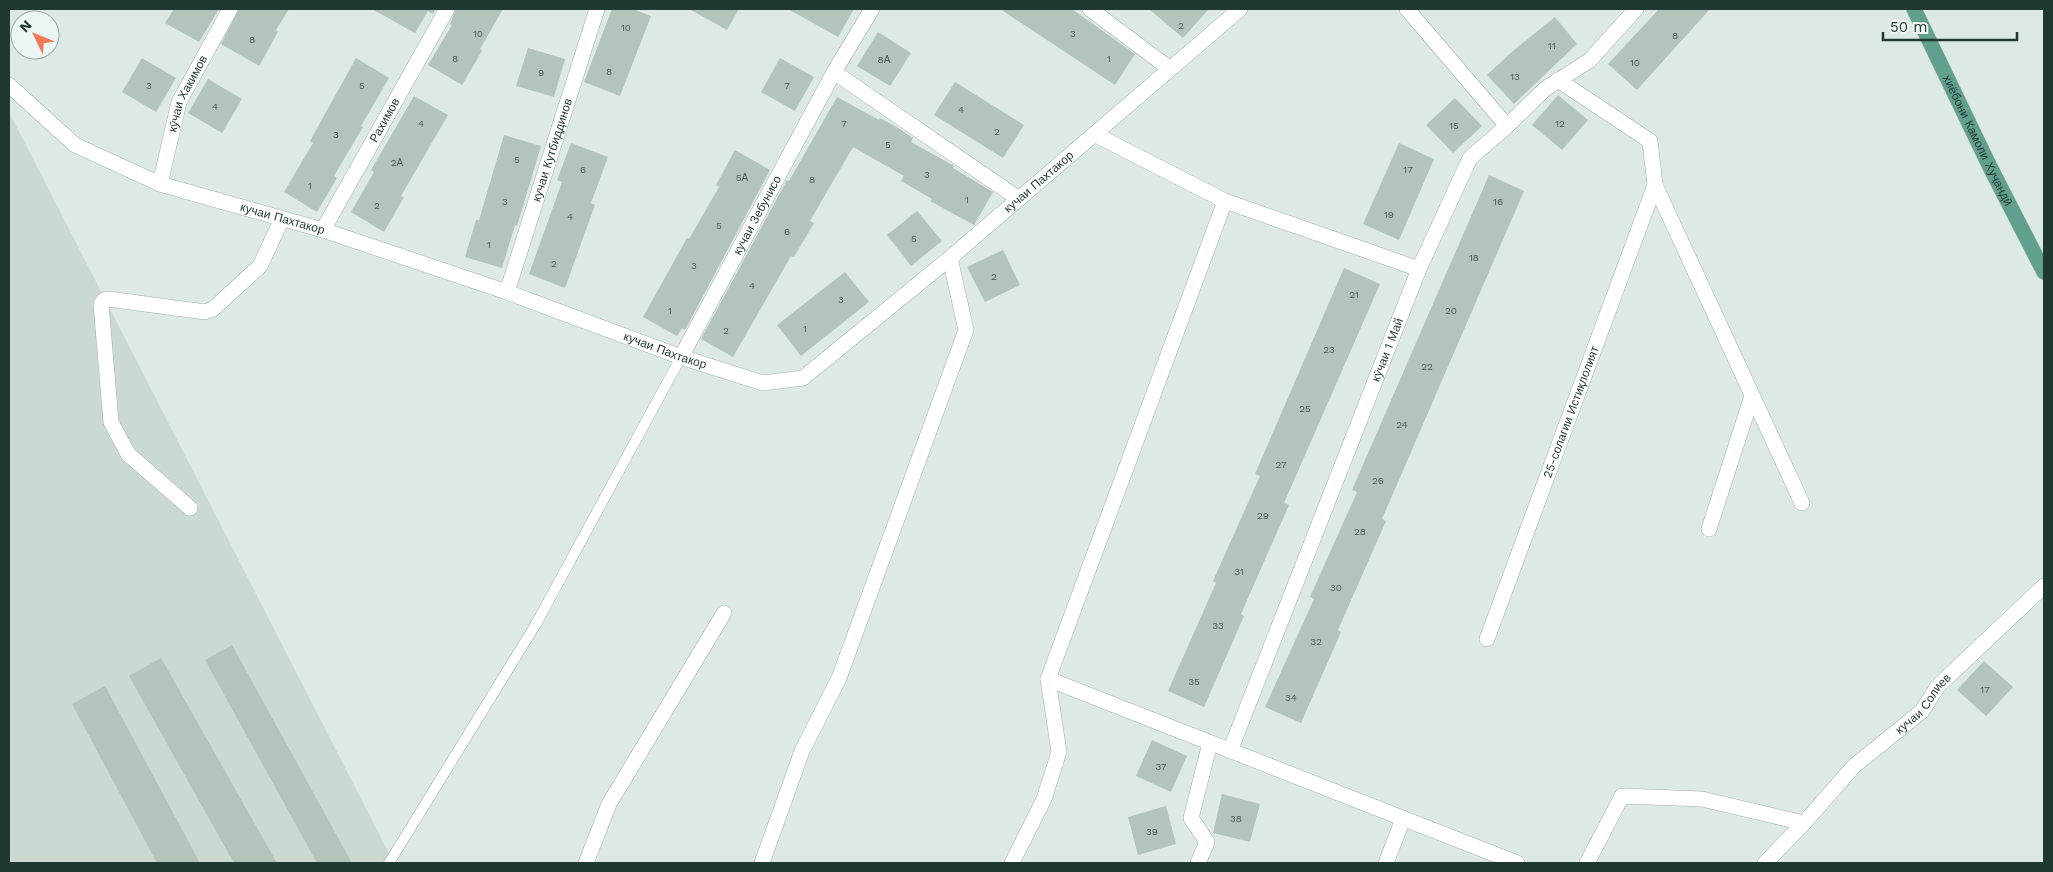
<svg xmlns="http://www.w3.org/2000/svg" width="2053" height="872" viewBox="0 0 2053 872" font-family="'Work Sans',sans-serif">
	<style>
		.built { fill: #cbd9d3 }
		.building { fill: #b3c4bd }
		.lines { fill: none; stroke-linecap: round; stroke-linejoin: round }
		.service-casing { stroke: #a0b0ab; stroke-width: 11 }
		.minor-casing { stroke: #a0b0ab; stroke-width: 16 }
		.secondary-casing { stroke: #9cb5ac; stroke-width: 16 }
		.primary-casing { stroke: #bcc3c1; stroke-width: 16 }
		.service { stroke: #fff; stroke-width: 10 }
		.minor { stroke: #fff; stroke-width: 15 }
		.secondary { stroke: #fff; stroke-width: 15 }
		.primary { stroke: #619f8f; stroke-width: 15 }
		.labels { text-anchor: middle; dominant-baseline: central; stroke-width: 4.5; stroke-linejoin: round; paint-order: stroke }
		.number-label { font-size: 10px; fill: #445b54 }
		.street-label { font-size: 12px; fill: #1f3831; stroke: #edf6f2 }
	</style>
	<rect width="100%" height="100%" fill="#dde9e4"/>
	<path class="built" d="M 9,112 L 394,863 L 9,863 Z"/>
	<path class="building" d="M 174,9 L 219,9 L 199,42 L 165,23 Z
		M 239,9 L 289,9 L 276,30 L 278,32 L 259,66 L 221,44 Z
		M 372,9 L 436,9 L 433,14 L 428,11 L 415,33 Z
		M 456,9 L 503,9 L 480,49 L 482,51 L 462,85 L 428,65 L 452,25 L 450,24 Z
		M 612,9 L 633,9 L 651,16 L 620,96 L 584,82 Z
		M 689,9 L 739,9 L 727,30 Z
		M 788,9 L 854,9 L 838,37 Z
		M 1000,9 L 1072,9 L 1135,54 L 1115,85 Z
		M 1149,9 L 1209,9 L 1183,38 Z
		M 1659,9 L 1710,9 L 1637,90 L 1608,64 Z
		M 1555,17 L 1577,44 L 1514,104 L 1487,75 L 1514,50 Z
		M 878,32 L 911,53 L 890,86 L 857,66 Z
		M 528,48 L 565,59 L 554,97 L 516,86 Z
		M 142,58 L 176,78 L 156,112 L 122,92 Z
		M 356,58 L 389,78 L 361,126 L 363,127 L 334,176 L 337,178 L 317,212 L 284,192 L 313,143 L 310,141 Z
		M 780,58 L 814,77 L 795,111 L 761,92 Z
		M 208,79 L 242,99 L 222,133 L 188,113 Z
		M 955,82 L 1024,125 L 1003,158 L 934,115 Z
		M 1558,95 L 1588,120 L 1562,150 L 1532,125 Z
		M 414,96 L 448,115 L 401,196 L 404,197 L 384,232 L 351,212 L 374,172 L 371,170 Z
		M 837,97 L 879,120 L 880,118 L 900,129 L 913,138 L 911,142 L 954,166 L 953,168 L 993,192 L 974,225 L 930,201 L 932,199 L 901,181 L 904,176 L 853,147 L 810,221 L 814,223 L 794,257 L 791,256 L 733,357 L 701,339 L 787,180 L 789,181 Z
		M 1455,98 L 1482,126 L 1453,153 L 1426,125 Z
		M 504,135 L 541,146 L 517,226 L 515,225 L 502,268 L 465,257 L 476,220 L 479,220 Z
		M 571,143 L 608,157 L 591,203 L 595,205 L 565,288 L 529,274 L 562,182 L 557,180 Z
		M 1399,143 L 1434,159 L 1399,240 L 1363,224 Z
		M 735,150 L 770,170 L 685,330 L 682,328 L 677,336 L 643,317 L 687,238 L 689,239 L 719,187 L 716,185 Z
		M 1489,175 L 1524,191 L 1382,519 L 1386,521 L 1338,630 L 1341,632 L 1301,723 L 1265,707 L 1314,599 L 1310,597 L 1357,492 L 1352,490 Z
		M 917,211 L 942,241 L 911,266 L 887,235 Z
		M 1003,250 L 1020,285 L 985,302 L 967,267 Z
		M 1344,268 L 1380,284 L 1284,503 L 1289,505 L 1241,614 L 1244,616 L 1204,707 L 1168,691 L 1216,583 L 1213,581 L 1260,476 L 1255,474 Z
		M 845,272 L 869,302 L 801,356 L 777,325 Z
		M 232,645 L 352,863 L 317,863 L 205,660 Z
		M 161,658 L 277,863 L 234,863 L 129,676 Z
		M 1984,661 L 2013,687 L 1986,716 L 1957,690 Z
		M 105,686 L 200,863 L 157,863 L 72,704 Z
		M 1152,740 L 1187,756 L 1171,792 L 1136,776 Z
		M 1222,794 L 1260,804 L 1250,842 L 1213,833 Z
		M 1166,806 L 1176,844 L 1138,855 L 1128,817 Z"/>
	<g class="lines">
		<g class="service-casing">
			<path id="service" d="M 389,863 L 536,624 L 681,357"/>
		</g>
		<g class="minor-casing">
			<g id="minor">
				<path d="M 1090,9 L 1170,69"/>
				<path d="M 1407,9 L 1507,126"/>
				<path d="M 834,72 L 1019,199"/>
				<path d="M 1558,80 L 1650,141 L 1655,185 L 1802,503"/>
				<path d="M 1094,134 L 1225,201 L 1419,269"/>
				<path id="s1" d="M 160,184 L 179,102 L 230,9"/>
				<path id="s2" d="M 323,230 L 447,9"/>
				<path id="s3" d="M 507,292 L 597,9"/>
				<path id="s4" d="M 681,357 L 834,72 L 872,9"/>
				<path d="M 190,508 L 128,454 L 111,422 L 101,304 L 104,300 L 108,299 L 205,312 L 213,309 L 260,266 L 282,219"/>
				<path d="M 1709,529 L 1752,396"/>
				<path id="s5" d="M 1487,639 L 1655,185"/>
				<path d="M 1048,679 L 1517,863"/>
				<path id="s6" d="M 1230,751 L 1419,269 L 1470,158 L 1507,126 L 1545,89 L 1590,60 L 1636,9"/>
				<path d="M 586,863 L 609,804 L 724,613"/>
				<path d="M 762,863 L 802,751 L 839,678 L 966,330 L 950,258"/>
				<path d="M 1012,863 L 1044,799 L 1059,752 L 1048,679 L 1225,201"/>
				<path d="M 1198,863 L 1207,842 L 1191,818 L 1210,743"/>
				<path d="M 1386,863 L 1403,819"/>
				<path id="s7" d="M 1587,863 L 1622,796 L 1702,799 L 1804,823 L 1854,766 L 1922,711 L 1938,686 L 2044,586"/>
				<path d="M 1765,863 L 1804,823"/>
			</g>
		</g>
		<g class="secondary-casing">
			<g id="secondary">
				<path id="s8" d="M 9,85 L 75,145 L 160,184 L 323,230 L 507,292 L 681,357 L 763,383 L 803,378 L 950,258 L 1240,9"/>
			</g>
		</g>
		<g class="primary-casing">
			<g id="primary">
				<path id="s9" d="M 1914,9 L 1990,167 L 2044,272"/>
			</g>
		</g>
		<use href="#service" class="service"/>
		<use href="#minor" class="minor"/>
		<use href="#secondary" class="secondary"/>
		<use href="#primary" class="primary"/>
	</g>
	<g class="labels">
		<g class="number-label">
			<text x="1181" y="25">2</text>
			<text x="626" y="27">10</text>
			<text x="478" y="33">10</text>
			<text x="1073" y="33">3</text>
			<text x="1675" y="35">8</text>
			<text x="252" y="39">8</text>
			<text x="1552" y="45">11</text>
			<text x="455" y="58">8</text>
			<text x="1109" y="58">1</text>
			<text x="884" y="59">8А</text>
			<text x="1635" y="62">10</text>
			<text x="609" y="71">8</text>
			<text x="541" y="72">9</text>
			<text x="1515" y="76">13</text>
			<text x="149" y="85">3</text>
			<text x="362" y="85">5</text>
			<text x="787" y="85">7</text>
			<text x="215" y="106">4</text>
			<text x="961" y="109">4</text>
			<text x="421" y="123">4</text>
			<text x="844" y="123">7</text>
			<text x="1560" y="123">12</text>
			<text x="1454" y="125">15</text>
			<text x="997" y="131">2</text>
			<text x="336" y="134">3</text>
			<text x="888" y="144">5</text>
			<text x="517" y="159">5</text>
			<text x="397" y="162">2А</text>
			<text x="583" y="169">6</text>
			<text x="1408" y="169">17</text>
			<text x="927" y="174">3</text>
			<text x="742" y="177">5А</text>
			<text x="812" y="179">8</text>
			<text x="310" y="185">1</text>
			<text x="967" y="199">1</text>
			<text x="505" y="201">3</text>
			<text x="1498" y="201">16</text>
			<text x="377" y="205">2</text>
			<text x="1389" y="214">19</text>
			<text x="570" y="216">4</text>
			<text x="719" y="225">5</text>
			<text x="787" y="231">6</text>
			<text x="914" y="238">5</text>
			<text x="489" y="244">1</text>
			<text x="1474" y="257">18</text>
			<text x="554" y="263">2</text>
			<text x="694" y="265">3</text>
			<text x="994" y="276">2</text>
			<text x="752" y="285">4</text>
			<text x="1354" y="294">21</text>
			<text x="841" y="299">3</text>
			<text x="670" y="310">1</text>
			<text x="1451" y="310">20</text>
			<text x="805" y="328">1</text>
			<text x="726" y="330">2</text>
			<text x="1329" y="349">23</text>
			<text x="1427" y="366">22</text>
			<text x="1305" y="408">25</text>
			<text x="1402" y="424">24</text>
			<text x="1281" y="464">27</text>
			<text x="1378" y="480">26</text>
			<text x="1263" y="515">29</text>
			<text x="1360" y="531">28</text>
			<text x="1239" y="571">31</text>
			<text x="1336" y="587">30</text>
			<text x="1218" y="625">33</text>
			<text x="1316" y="641">32</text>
			<text x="1194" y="681">35</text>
			<text x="1985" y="689">17</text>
			<text x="1291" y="697">34</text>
			<text x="1161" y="766">37</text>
			<text x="1236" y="818">38</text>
			<text x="1152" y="831">39</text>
		</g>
		<g class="street-label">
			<text stroke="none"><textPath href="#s1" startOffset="95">кӯчаи Хакимов</textPath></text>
			<text stroke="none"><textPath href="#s2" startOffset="126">Рахимов</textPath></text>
			<text stroke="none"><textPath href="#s9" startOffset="146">хиёбони Камоли Хуҷандӣ</textPath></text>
			<text stroke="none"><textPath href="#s3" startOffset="149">кучаи Кутбиддинов</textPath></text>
			<text stroke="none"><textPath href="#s8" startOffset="1165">кучаи Пахтакор</textPath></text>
			<text stroke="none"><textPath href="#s4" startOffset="161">кучаи Зебунисо</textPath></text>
			<text stroke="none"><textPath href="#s8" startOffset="310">кучаи Пахтакор</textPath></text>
			<text stroke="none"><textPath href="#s6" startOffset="431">кӯчаи 1 Май</textPath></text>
			<text stroke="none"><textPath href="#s8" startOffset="715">кучаи Пахтакор</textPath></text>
			<text stroke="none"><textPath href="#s5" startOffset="242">25-солагии Истиқлолият</textPath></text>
			<text stroke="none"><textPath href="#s7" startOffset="430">кучаи Солиев</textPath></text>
		</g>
	</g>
	<rect width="2053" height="872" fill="none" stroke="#1f3831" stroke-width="20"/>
	<g transform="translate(35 35) rotate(313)"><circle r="24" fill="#edf6f2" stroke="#9baaa5"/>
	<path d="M0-4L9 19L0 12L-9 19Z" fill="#f17a53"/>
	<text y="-8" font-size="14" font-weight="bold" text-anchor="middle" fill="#1f3831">N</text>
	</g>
	<path d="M1883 32v8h134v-8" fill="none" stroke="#1f3831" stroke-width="2.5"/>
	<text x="1890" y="32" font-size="15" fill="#1f3831" stroke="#edf6f2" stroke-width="4" paint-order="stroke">50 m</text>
</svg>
